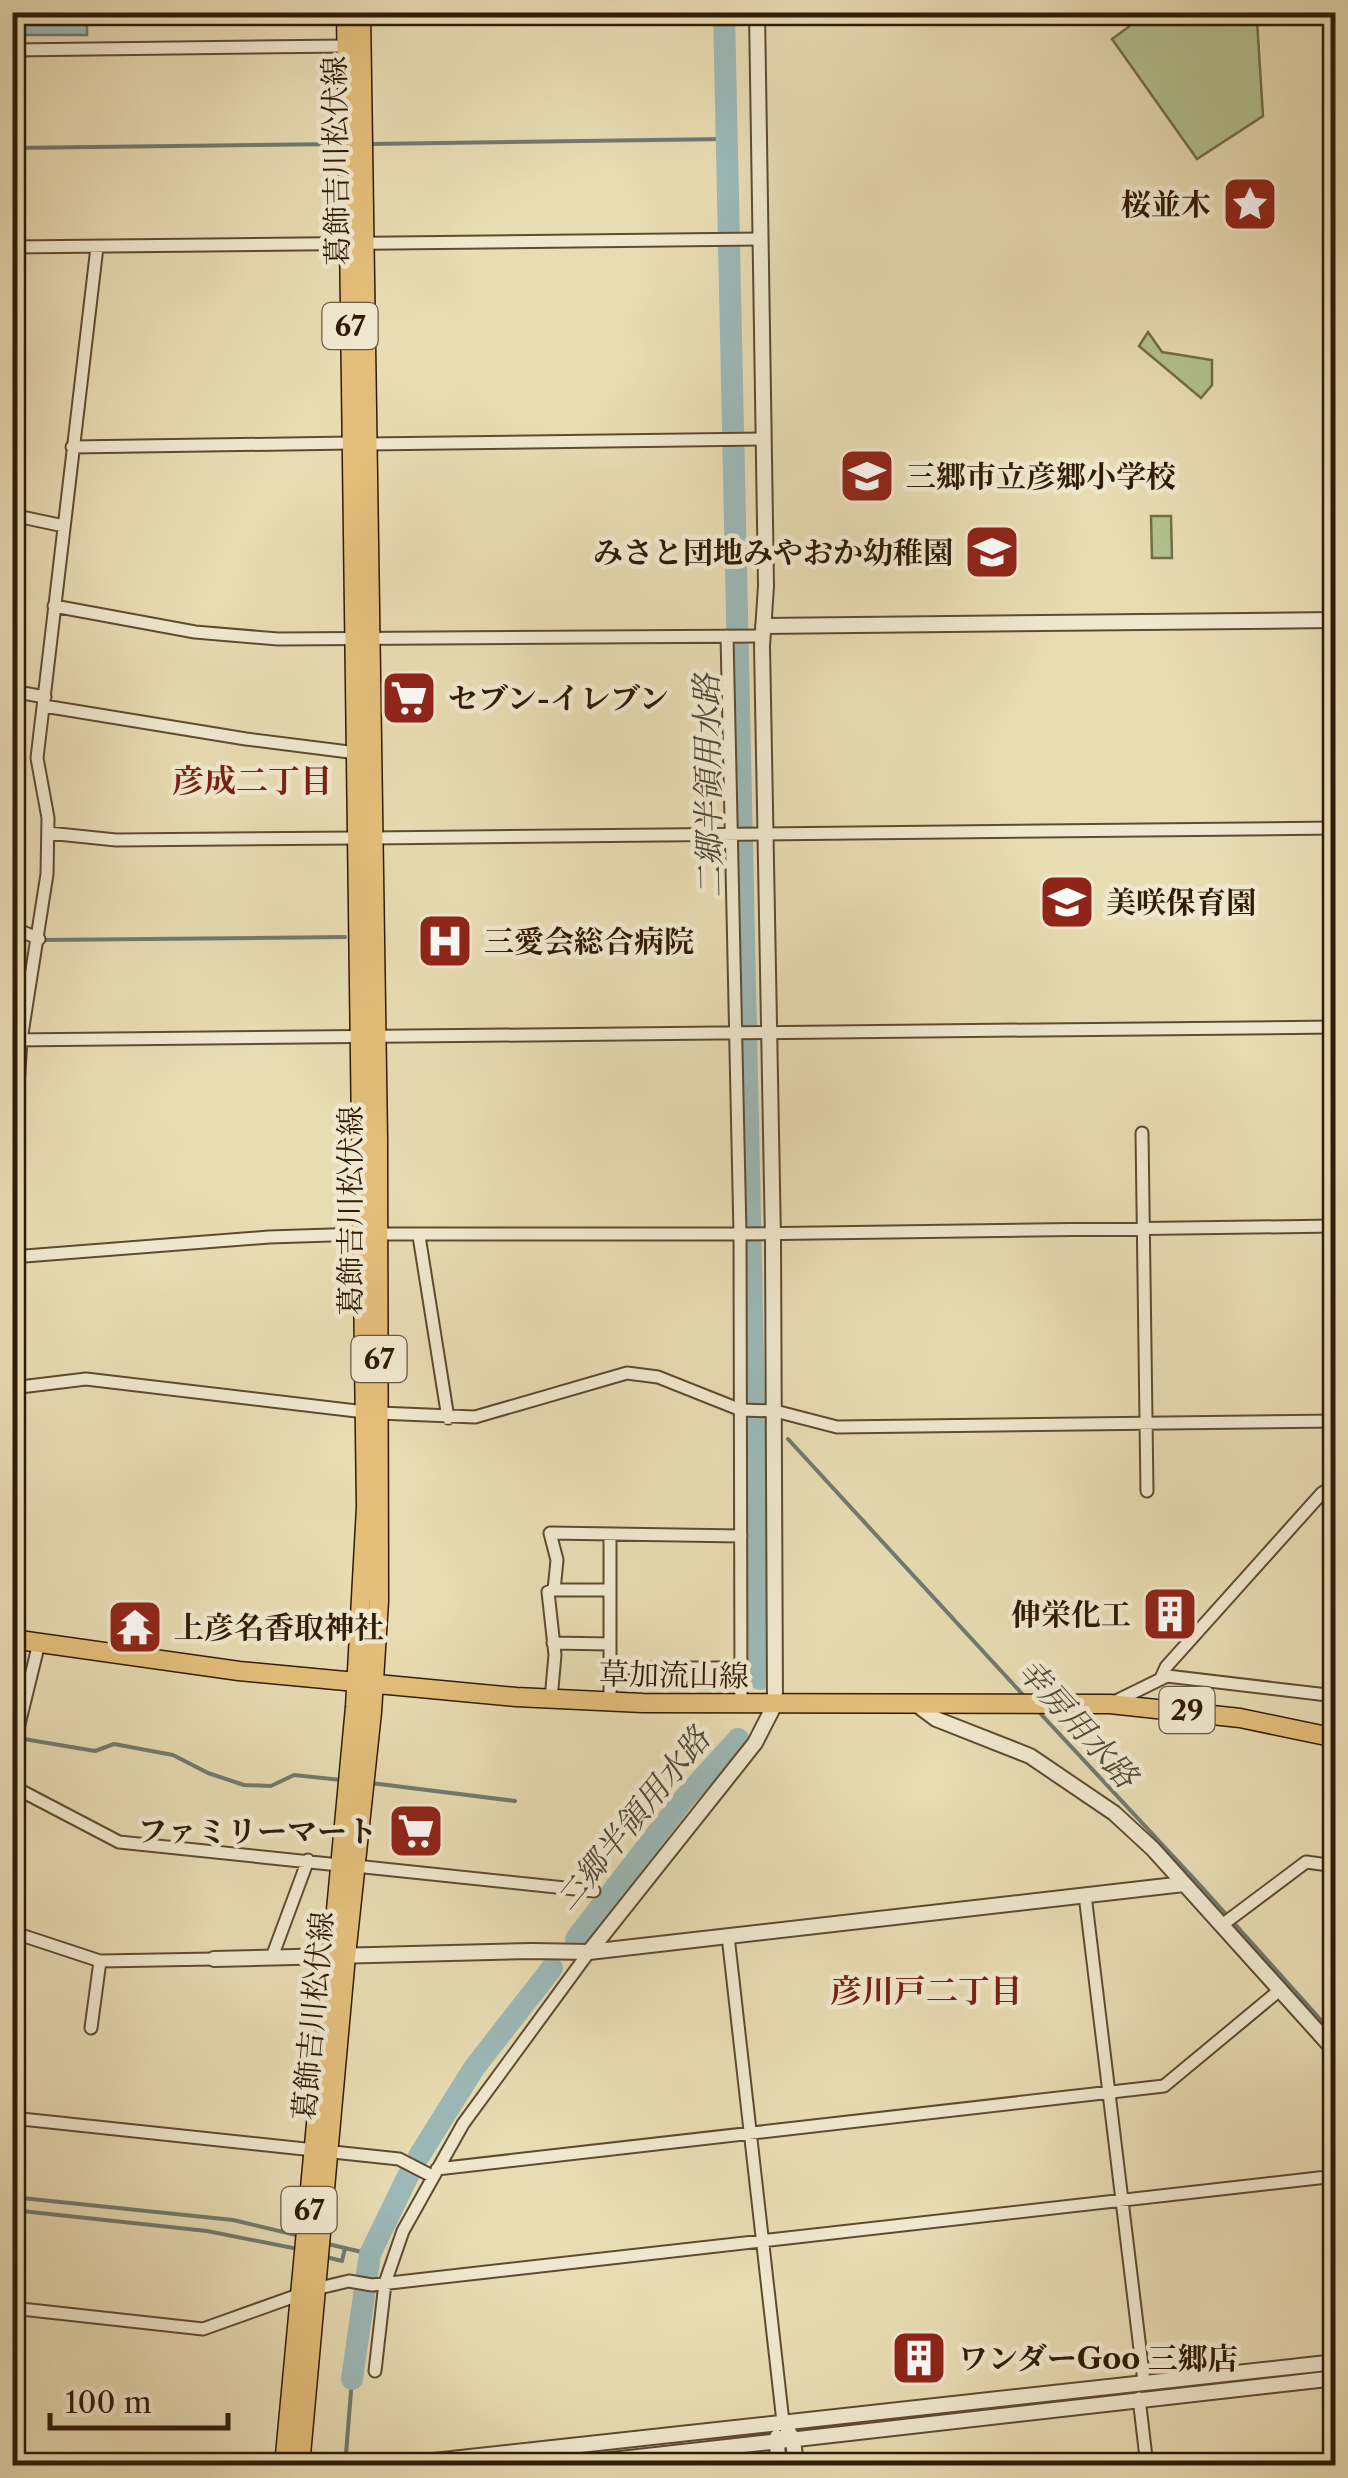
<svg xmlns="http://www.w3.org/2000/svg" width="1348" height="2478" viewBox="0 0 1348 2478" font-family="'Libre Caslon Text','Noto Serif JP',serif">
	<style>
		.green { fill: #b3c18f; stroke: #726e4a; stroke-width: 2.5 }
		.water { fill: #9cb9b8; stroke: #717a71; stroke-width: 2.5 }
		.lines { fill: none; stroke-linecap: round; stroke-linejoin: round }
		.stream { stroke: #717a71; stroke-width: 4 }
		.river { stroke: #9cb9b8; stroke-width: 22 }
		.minor-casing { stroke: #5e4b31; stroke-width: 15 }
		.tertiary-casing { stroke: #5e4b31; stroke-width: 18 }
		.primary-casing { stroke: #301b06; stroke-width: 21 }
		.minor { stroke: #f0e8ce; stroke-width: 11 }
		.tertiary { stroke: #f0e8ce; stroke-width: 14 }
		.primary { stroke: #e4be7a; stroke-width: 18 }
		.labels { text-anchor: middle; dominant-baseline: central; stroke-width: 9; stroke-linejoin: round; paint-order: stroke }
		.shield { fill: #f0e8ce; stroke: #6a5842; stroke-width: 2.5 }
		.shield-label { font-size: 28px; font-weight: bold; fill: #301b06 }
		.street-label { font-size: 30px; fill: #301b06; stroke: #f0e8ce }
		.poi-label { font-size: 30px; font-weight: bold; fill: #301b06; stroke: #f0e8ce; text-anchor: start }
		.neighbourhood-label { font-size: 32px; font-weight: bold; fill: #7a1f14; stroke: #f0e8ce }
		.water-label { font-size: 32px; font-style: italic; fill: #504a3b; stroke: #f0e8ce }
	</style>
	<rect width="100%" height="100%" fill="#e8dcb3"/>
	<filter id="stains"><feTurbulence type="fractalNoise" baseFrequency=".002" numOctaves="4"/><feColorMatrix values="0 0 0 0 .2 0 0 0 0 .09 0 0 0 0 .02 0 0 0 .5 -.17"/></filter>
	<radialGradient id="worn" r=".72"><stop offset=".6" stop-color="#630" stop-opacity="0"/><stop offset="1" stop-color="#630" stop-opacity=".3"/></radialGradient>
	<path class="green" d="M 1149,12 L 1224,13 L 1257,20 L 1263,116 L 1197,159 L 1112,39 Z
		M 1148,332 L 1162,352 L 1212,360 L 1212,385 L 1201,398 L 1139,346 Z
		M 1151,516 L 1171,516 L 1172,558 L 1152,558 Z"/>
	<path class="water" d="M 12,13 L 87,13 L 87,35 L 21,35 L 13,27 Z"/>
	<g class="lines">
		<path class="stream" d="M 371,144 L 726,139
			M 12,148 L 342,144
			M 40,940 L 345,937
			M 788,1439 L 1025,1697
			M 1038,1711 L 1198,1883 L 1336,2037
			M 18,1738 L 95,1751 L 114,1744 L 173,1755 L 208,1773 L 244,1785 L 271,1786 L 294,1775 L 341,1780
			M 371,1783 L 515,1801
			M 12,2197 L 233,2220 L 300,2236
			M 12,2210 L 207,2231 L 298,2249
			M 328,2244 L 370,2254
			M 326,2257 L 342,2261 L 345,2248
			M 345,2466 L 352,2379"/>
		<path class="river" d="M 724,12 L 760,1679
			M 576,1939 L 682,1801 L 738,1739
			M 419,2156 L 474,2068 L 552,1968
			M 352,2379 L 370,2254 L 408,2176"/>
		<g class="minor-casing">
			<path id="minor" d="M 12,50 L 346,46
				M 12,247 L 760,239
				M 366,444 L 764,439
				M 72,447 L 352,443
				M 12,515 L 64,526
				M 54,606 L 195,632 L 278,639 L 763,636
				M 727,636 L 740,1234 L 741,1703
				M 12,691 L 45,697
				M 44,706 L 246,739 L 357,753
				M 48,833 L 116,840 L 357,838
				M 372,838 L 1336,828
				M 12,927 L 39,939
				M 12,1040 L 1336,1027
				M 1142,1133 L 1147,1491
				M 12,1182 L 21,1040 L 47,874 L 48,818 L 37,758 L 97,247
				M 378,1234 L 740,1234 L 1336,1226
				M 419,1236 L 448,1418
				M 12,1257 L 269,1237 L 362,1234
				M 12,1388 L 86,1379 L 365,1412
				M 379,1413 L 475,1417 L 627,1373 L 658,1377 L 741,1410 L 775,1411 L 837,1427 L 1336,1421
				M 554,1590 L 610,1590
				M 553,1643 L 610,1644
				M 610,1668 L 741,1668
				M 1161,1678 L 1166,1667 L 1322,1493 L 1336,1485
				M 551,1699 L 555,1655 L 548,1592 L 554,1590 L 557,1560 L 550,1533 L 741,1536
				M 610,1702 L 610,1536
				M 1110,1704 L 1167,1676 L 1336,1696
				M 12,1753 L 39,1643
				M 12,1786 L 119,1842 L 339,1865
				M 355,1866 L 594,1891
				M 1085,1895 L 1144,2382
				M 1222,1925 L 1306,1862 L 1336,1866
				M 12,1932 L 100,1961 L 214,1959
				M 728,1936 L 783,2422
				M 272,1957 L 308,1860
				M 91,2028 L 100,1961
				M 12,2118 L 399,2159 L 432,2176
				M 437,2169 L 1164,2086 L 1281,1989
				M 12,2308 L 203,2329 L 315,2289 L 349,2281 L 372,2285 L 1336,2176
				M 375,2371 L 385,2283 L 403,2231 L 463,2124 L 589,1952
				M 1139,2398 L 1147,2466
				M 1335,2466 L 1336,2465"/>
		</g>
		<g class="tertiary-casing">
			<path id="tertiary" d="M 763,626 L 1336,620
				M 916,1704 L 936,1719 L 1030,1756 L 1114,1813 L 1153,1849 L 1336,2052
				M 589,1952 L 755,1743 L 775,1704 L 773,1240 L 762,646 L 766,586 L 757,12
				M 214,1959 L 532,1951 L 589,1952 L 1184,1884
				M 788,2431 L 793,2439 L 796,2466
				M 777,2437 L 778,2466
				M 388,2466 L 1336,2362
				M 558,2466 L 1336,2378"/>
		</g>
		<g class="primary-casing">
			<path id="primary" d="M 12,1639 L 239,1671 L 516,1697 L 643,1703 L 1110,1704 L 1240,1718 L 1336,1738
				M 284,2466 L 355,1707 L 366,1507 L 346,12
				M 300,2466 L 346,1956 L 372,1712 L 379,1601 L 378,1139 L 361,12"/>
		</g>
		<use href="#minor" class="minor"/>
		<use href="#tertiary" class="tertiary"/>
		<use href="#primary" class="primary"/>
	</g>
	<defs>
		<g id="sight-square" transform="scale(2.875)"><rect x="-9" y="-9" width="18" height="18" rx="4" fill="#8f2418" stroke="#f0e8ce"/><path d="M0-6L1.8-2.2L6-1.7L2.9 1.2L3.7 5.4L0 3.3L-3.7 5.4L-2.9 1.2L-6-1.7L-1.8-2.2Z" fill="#fff"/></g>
		<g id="school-square" transform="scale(2.875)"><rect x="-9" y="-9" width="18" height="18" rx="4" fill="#8f2418" stroke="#f0e8ce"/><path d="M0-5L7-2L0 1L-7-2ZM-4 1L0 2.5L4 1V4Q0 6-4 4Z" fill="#fff"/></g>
		<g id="supermarket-square" transform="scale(2.875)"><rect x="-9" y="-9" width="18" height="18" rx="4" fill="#8f2418" stroke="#f0e8ce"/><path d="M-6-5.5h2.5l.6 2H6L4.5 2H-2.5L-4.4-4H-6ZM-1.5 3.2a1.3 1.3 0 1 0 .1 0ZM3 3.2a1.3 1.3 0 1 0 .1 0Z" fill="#fff"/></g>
		<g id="hospital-square" transform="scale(2.875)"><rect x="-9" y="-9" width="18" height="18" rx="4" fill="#8f2418" stroke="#f0e8ce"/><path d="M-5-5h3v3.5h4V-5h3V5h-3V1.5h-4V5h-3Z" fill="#fff"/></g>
		<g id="building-square" transform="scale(2.875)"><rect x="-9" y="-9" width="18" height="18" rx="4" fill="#8f2418" stroke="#f0e8ce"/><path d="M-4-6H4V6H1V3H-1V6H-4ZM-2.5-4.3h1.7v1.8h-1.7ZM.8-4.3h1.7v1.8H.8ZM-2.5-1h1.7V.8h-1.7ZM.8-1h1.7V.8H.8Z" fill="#fff"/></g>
		<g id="temple-square" transform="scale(2.875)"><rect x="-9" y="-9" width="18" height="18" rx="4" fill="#8f2418" stroke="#f0e8ce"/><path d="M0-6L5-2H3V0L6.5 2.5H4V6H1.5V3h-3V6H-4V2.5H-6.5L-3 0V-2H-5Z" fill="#fff"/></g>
	</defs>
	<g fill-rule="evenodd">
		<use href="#sight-square" x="1250" y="204"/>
		<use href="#school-square" x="867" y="476"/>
		<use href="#school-square" x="992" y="552"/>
		<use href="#supermarket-square" x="409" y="698"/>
		<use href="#school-square" x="1067" y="902"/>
		<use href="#hospital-square" x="445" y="941"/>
		<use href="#building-square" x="1170" y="1614"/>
		<use href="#temple-square" x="135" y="1627"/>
		<use href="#supermarket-square" x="416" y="1831"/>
		<use href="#building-square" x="919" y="2358"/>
	</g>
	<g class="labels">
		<g class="shield">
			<rect x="322.5" y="303" width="55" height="46" rx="8"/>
			<rect x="351.5" y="1336" width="55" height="46" rx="8"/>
			<rect x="1159.5" y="1687" width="55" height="46" rx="8"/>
			<rect x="281.5" y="2187" width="55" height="46" rx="8"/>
		</g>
		<g class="shield-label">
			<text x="350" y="326">67</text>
			<text x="379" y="1359">67</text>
			<text x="1187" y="1710">29</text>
			<text x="309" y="2210">67</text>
		</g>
		<g class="street-label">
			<text transform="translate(336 161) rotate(-91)">葛飾吉川松伏線</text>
			<text transform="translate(350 1211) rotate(-90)">葛飾吉川松伏線</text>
			<text transform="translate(674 1675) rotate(1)">草加流山線</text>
			<text transform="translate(313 2016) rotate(-85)">葛飾吉川松伏線</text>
		</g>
		<g class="poi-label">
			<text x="1211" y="204" text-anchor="end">桜並木</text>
			<text x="906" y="476">三郷市立彦郷小学校</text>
			<text x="953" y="552" text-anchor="end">みさと団地みやおか幼稚園</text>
			<text x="448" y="698">セブン-イレブン</text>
			<text x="1106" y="902">美咲保育園</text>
			<text x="484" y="941">三愛会総合病院</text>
			<text x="1131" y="1614" text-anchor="end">伸栄化工</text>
			<text x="174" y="1627">上彦名香取神社</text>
			<text x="377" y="1831" text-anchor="end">ファミリーマート</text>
			<text x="958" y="2358">ワンダーGoo 三郷店</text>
		</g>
		<g class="neighbourhood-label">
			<text x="252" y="780">彦成二丁目</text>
			<text x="926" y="1990">彦川戸二丁目</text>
		</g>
		<g class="water-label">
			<text transform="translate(708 786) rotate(-91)">二郷半領用水路</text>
			<text transform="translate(1078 1723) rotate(48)">幸房用水路</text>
			<text transform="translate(632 1819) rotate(-51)">二郷半領用水路</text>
		</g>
	</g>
	<rect width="1348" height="2478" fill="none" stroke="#e8dcb3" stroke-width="50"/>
	<rect x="15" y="15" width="1318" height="2448" fill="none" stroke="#301b06" stroke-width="5"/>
	<rect x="25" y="25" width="1298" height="2428" fill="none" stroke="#301b06" stroke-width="2.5"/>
	<path d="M50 2413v15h178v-15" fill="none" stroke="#301b06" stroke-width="5"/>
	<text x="65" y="2413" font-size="30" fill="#301b06" stroke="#f0e8ce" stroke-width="8" paint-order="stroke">100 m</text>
	<rect width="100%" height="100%" filter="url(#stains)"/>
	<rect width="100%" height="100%" fill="url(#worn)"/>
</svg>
